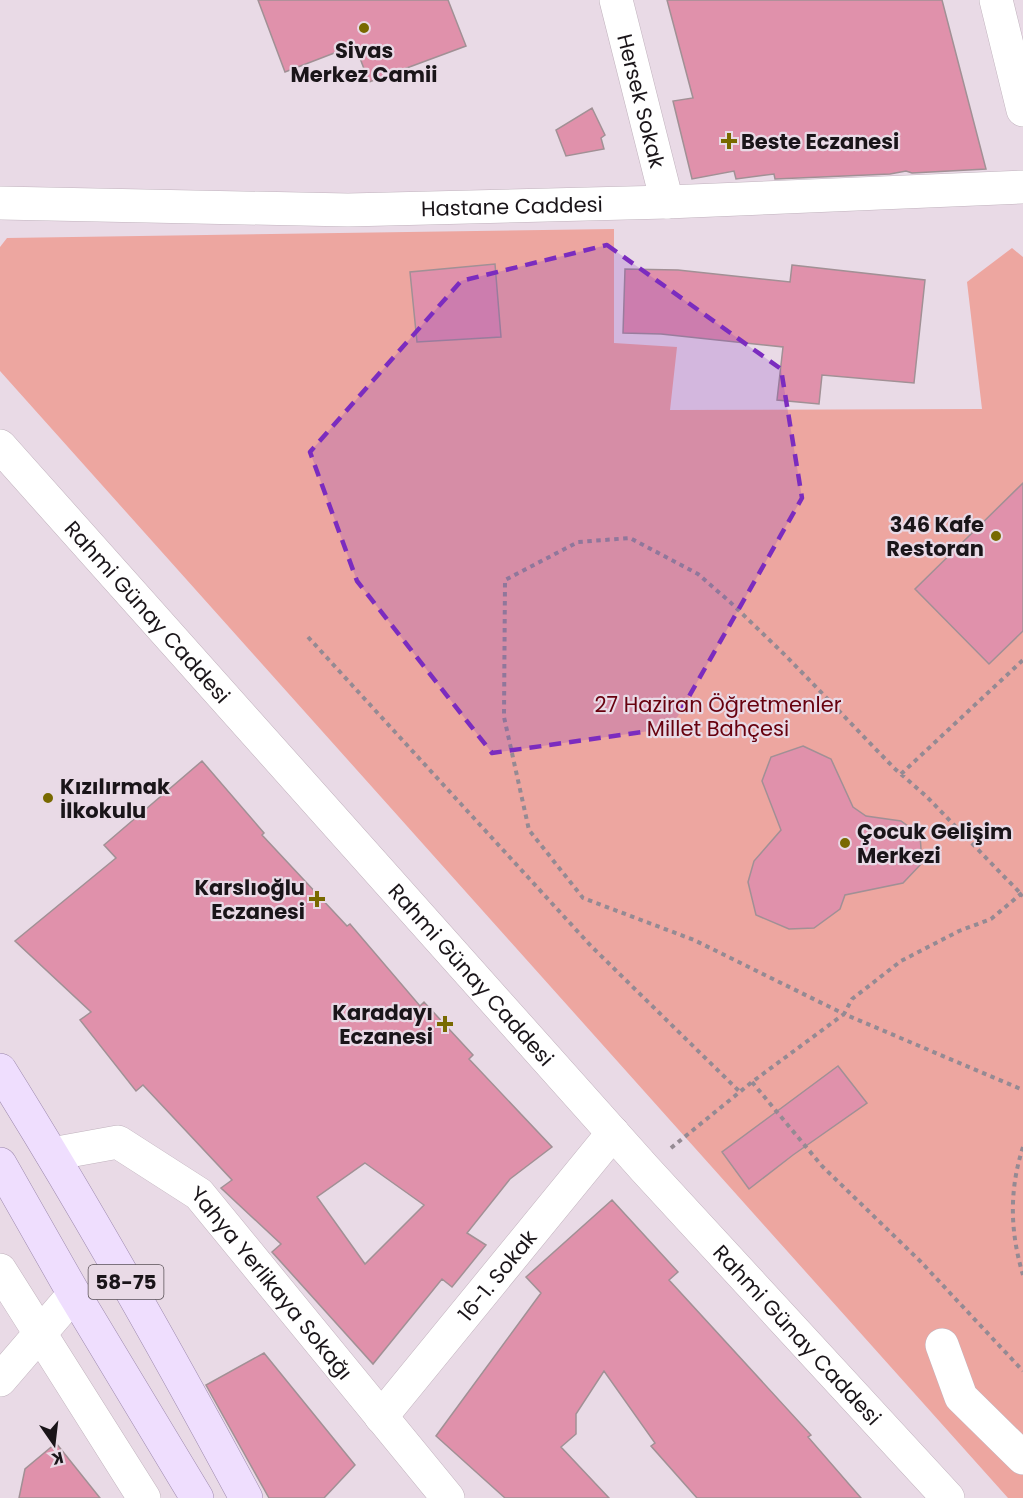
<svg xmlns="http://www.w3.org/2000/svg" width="1023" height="1498" viewBox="0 0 1023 1498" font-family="Poppins,sans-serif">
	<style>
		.green { fill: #eda6a0 }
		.building { fill: #e091ab; stroke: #a19095; stroke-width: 1.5; fill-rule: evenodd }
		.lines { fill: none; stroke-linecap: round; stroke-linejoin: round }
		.minor-casing { stroke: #c0b2bd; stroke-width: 34 }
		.major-casing { stroke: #9d89ae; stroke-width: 34 }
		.path { stroke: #958a93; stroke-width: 4; stroke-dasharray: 4.5 4.5; stroke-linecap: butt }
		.minor { stroke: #fff; stroke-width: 33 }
		.major { stroke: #efdefe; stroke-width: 33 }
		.marked { fill: #7b2cbf; fill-opacity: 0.2; stroke: #7b2cbf; stroke-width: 4.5; stroke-dasharray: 12 8; stroke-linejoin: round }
		.poi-dot { fill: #786900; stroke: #e9dae6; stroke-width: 2 }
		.labels { text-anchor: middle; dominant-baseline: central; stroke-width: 4.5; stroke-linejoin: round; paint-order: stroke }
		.shield { fill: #e9dae6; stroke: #585056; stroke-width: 1.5 }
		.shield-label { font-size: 20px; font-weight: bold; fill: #1a1519 }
		.poi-label { font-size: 21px; font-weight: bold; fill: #1a1519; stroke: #e9dae6; text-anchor: start }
		.street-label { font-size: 21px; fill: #1a1519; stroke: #e9dae6 }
		.park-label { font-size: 21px; fill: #67010e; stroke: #e9dae6 }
	</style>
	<rect width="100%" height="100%" fill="#e9dae6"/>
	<path class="green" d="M 614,229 L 614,343 L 677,347 L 670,410 L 982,409 L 967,282 L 1012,248 L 1023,257 L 1023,1498 L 1008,1498 L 0,371 L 0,247 L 7,238 Z"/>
	<path class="building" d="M 258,0 L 448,0 L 466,46 L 369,82 L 355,45 L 285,72 Z
		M 667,0 L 942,0 L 986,169 L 912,173 L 906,171 L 890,174 L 775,179 L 774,174 L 736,179 L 734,171 L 692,179 L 673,101 L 693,98 Z
		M 592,108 L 605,135 L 601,138 L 604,149 L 566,156 L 556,130 Z
		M 495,264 L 501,337 L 417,342 L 410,272 Z
		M 792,265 L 925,280 L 914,383 L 822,375 L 819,404 L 777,400 L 783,347 L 661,334 L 623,333 L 625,269 L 678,270 L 790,282 Z
		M 1023,483 L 1023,631 L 989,664 L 915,589 Z
		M 803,746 L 831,759 L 853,807 L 866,816 L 901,821 L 920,835 L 922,863 L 903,883 L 845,895 L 840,909 L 814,928 L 789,929 L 756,915 L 748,882 L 754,861 L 781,830 L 762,781 L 771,757 Z
		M 202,761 L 264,833 L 262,835 L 347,926 L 350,924 L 420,1006 L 424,1002 L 473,1055 L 469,1059 L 552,1147 L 510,1179 L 467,1233 L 486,1245 L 452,1287 L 442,1279 L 373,1364 L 272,1252 L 281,1244 L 221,1188 L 232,1180 L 143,1085 L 136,1091 L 80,1020 L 91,1012 L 15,941 L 116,858 L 104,845 ZM 365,1163 L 424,1205 L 365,1264 L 317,1197 Z
		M 838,1066 L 867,1103 L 793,1155 L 749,1189 L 722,1152 Z
		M 612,1200 L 678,1272 L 669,1280 L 811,1435 L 808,1437 L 861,1498 L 697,1498 L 651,1446 L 655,1443 L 604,1371 L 576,1414 L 576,1434 L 561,1447 L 609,1498 L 505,1498 L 436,1436 L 541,1293 L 526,1277 Z
		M 264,1353 L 355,1465 L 324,1498 L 269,1498 L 206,1385 Z
		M 56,1443 L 100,1498 L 19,1498 L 25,1469 Z"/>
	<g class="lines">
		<g class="minor-casing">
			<g id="minor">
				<path id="s1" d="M 616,0 L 667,202"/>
				<path d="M 996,0 L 1023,110"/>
				<path id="s2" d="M 0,203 L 348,210 L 667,202 L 1023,187"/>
				<path id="s3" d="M 0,446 L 645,1169 L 948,1498"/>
				<path id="s4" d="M 52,1154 L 118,1142 L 199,1194 L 448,1498"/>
				<path d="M 0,1270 L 144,1498"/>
				<path d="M 942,1345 L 961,1397 L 1023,1458"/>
				<path d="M 0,1380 L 74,1294"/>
				<path id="s5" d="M 381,1417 L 613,1133"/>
			</g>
		</g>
		<g class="major-casing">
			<path id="major" d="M 0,1070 C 87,1209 168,1353 246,1498
				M 0,1164 L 74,1294 L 197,1498"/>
		</g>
		<path class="path" d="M 308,637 L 591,946 L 740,1092
			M 901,774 L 1023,660
			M 1022,893 L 991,919 L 959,931 L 901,961 L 852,999 L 844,1014 L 1023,1090
			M 752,1082 L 822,1166 L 921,1262 L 1023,1371
			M 1023,1147 C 1009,1190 1010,1232 1023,1275
			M 671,1148 L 752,1082 L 844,1014 L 694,940 L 583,898 L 529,830 L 504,717 L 505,580 L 578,542 L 630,538 L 698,574 L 730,602 L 788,658 L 894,768 L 926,796 L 1023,896"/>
		<use href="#minor" class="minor"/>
		<use href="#major" class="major"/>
	</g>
	<path class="marked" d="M 607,245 L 781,369 L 802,498 L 671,728 L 492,753 L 357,581 L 310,452 L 461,281 Z"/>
	<g class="poi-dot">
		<circle cx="364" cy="28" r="6"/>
		<path d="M726 132h6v6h6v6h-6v6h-6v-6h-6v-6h6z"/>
		<circle cx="996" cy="536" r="6"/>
		<circle cx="48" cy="798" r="6"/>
		<circle cx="845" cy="843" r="6"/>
		<path d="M314 890h6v6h6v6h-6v6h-6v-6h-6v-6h6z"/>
		<path d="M442 1015h6v6h6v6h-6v6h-6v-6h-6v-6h6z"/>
	</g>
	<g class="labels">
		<rect class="shield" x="88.5" y="1265" width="75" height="34" rx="4.5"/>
		<g class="shield-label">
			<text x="126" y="1282">58-75</text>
		</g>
		<g class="poi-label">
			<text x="364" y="50" text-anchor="middle">Sivas<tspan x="364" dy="24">Merkez Camii</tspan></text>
			<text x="741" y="141">Beste Eczanesi</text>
			<text x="984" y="524" text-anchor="end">346 Kafe<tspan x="984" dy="24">Restoran</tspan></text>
			<text x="60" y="786">Kızılırmak<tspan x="60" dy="24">İlkokulu</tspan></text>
			<text x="857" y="831">Çocuk Gelişim<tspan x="857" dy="24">Merkezi</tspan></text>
			<text x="305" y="887" text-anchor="end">Karslıoğlu<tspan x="305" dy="24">Eczanesi</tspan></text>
			<text x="433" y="1012" text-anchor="end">Karadayı<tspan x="433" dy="24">Eczanesi</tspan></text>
		</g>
		<g class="street-label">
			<text stroke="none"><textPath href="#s1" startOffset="104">Hersek Sokak</textPath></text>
			<text stroke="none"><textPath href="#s2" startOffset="512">Hastane Caddesi</textPath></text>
			<text stroke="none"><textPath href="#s3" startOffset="222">Rahmi Günay Caddesi</textPath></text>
			<text stroke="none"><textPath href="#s3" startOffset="708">Rahmi Günay Caddesi</textPath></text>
			<text stroke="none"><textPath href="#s5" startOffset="183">16-1. Sokak</textPath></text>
			<text stroke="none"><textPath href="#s4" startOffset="278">Yahya Yerlikaya Sokağı</textPath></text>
			<text stroke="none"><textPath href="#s3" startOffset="1194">Rahmi Günay Caddesi</textPath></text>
		</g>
		<g class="park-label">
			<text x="718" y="704">27 Haziran Öğretmenler<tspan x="718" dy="24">Millet Bahçesi</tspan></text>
		</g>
	</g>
	<g transform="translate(54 1444) rotate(166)" stroke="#e9dae6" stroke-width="4.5" paint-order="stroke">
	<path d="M0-4.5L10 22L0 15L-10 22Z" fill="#1a1519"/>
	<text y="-9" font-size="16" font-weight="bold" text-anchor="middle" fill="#1a1519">K</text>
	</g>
</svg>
